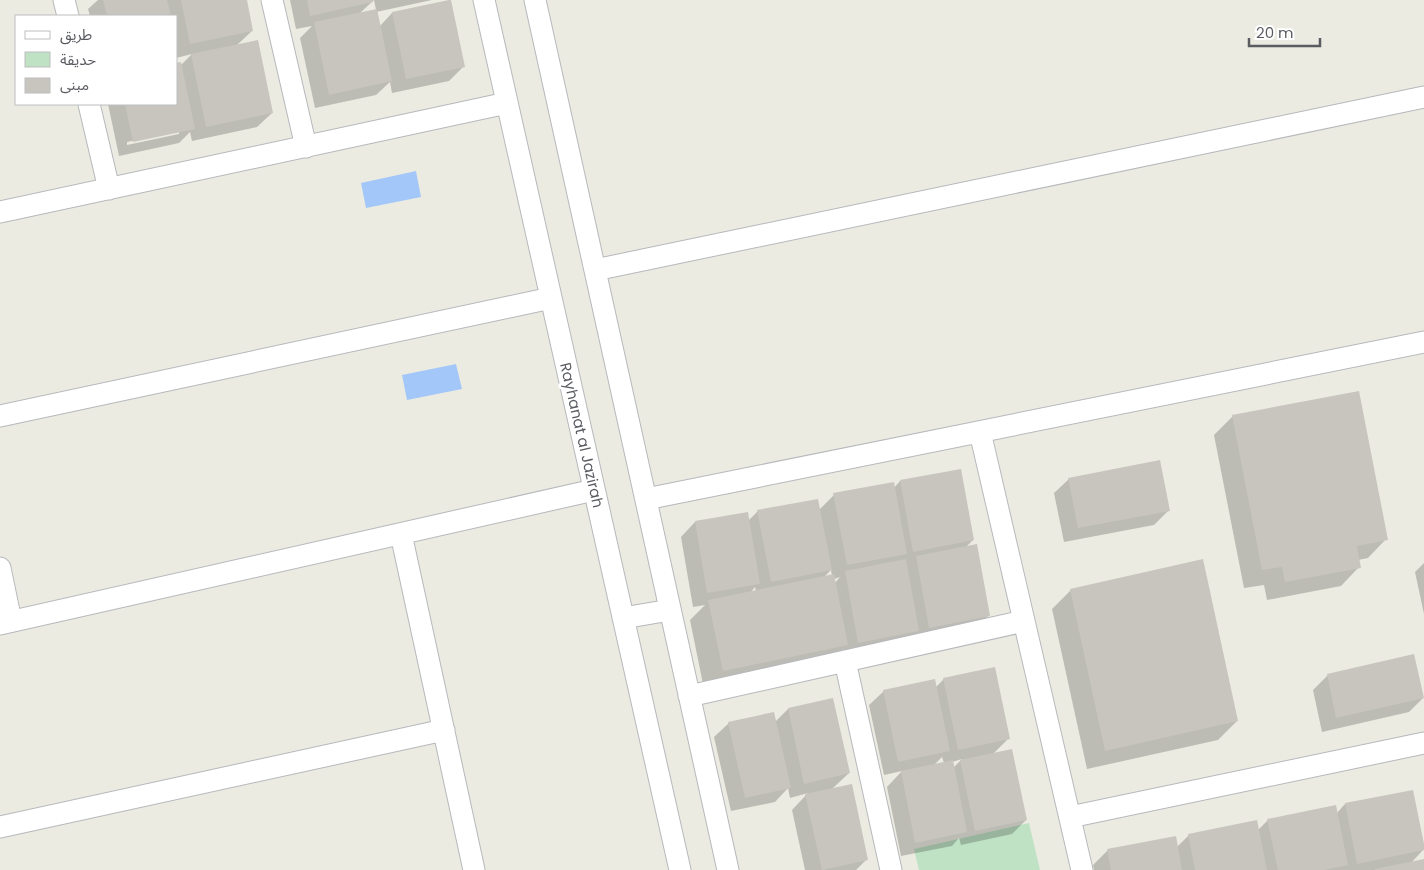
<svg xmlns="http://www.w3.org/2000/svg" width="1424" height="870" viewBox="0 0 1424 870" font-family="Poppins,'Noto Sans Arabic',sans-serif">
	<style>
		.green { fill: #bfe2c4 }
		.water { fill: #a4c7f9 }
		.shadow { fill: #0003; fill-rule: evenodd }
		.building { fill: #c7c5be }
		.lines { fill: none; stroke-linecap: round; stroke-linejoin: round }
		.minor-casing { stroke: #b7b8bd; stroke-width: 23 }
		.minor { stroke: #fff; stroke-width: 21 }
		.labels { text-anchor: middle; dominant-baseline: central; stroke-width: 5; stroke-linejoin: round; paint-order: stroke }
		.street-label { font-size: 15px; fill: #5a5c61; stroke: #fff }
	</style>
	<rect width="100%" height="100%" fill="#ebebe1"/>
	<path class="green" d="M 1029,823 L 1040,870 L 919,870 L 914,849 Z"/>
	<path class="water" d="M 416,171 L 421,197 L 366,208 L 361,183 Z
		M 456,364 L 462,389 L 407,400 L 402,375 Z"/>
	<path class="shadow" d="M 98,0 L 246,0 L 252,31 L 237,45 L 272,113 L 257,127 L 192,141 L 190,132 L 179,143 L 119,156 L 108,104 L 176,104 L 180,66 L 192,54 L 176,58 L 176,16 L 90,16 L 88,9 ZM 179,131 L 179,134 L 127,145 L 127,142 Z
		M 290,0 L 432,0 L 376,12 L 379,27 L 392,13 L 464,66 L 449,81 L 392,93 L 390,82 L 376,95 L 315,108 L 300,38 L 312,26 L 296,29 ZM 374,0 L 376,10 L 360,13 Z
		M 1233,416 L 1386,539 L 1368,558 L 1358,560 L 1359,567 L 1341,586 L 1267,600 L 1264,585 L 1244,588 L 1214,435 Z
		M 1069,479 L 1169,510 L 1154,525 L 1064,542 L 1054,493 Z
		M 900,481 L 973,540 L 965,548 L 989,615 L 975,630 L 915,641 L 914,635 L 904,645 L 844,656 L 843,649 L 828,663 L 704,689 L 690,620 L 705,605 L 693,607 L 681,537 L 695,522 L 748,521 L 758,511 L 819,510 L 834,495 L 894,488 ZM 831,570 L 832,576 L 823,578 ZM 840,577 L 835,583 L 834,579 ZM 755,587 L 756,591 L 750,593 Z
		M 1424,563 L 1424,614 L 1415,572 Z
		M 1071,590 L 1237,721 L 1218,740 L 1087,769 L 1052,609 Z
		M 1413,656 L 1423,698 L 1409,712 L 1322,732 L 1313,690 L 1327,676 Z
		M 944,679 L 1009,738 L 993,754 L 1026,820 L 1012,834 L 961,845 L 959,838 L 952,846 L 901,856 L 887,787 L 902,771 L 884,775 L 869,705 L 884,691 L 936,687 ZM 942,757 L 944,763 L 934,765 ZM 962,759 L 953,768 L 952,762 Z
		M 832,699 L 849,773 L 832,789 L 867,859 L 856,870 L 805,870 L 792,810 L 808,793 L 790,798 L 788,788 L 775,802 L 731,811 L 714,737 L 729,723 L 775,722 L 788,709 Z
		M 1345,804 L 1424,849 L 1410,864 L 1424,861 L 1424,870 L 1094,870 L 1093,865 L 1107,851 L 1177,847 L 1189,835 L 1258,830 L 1268,820 L 1337,813 Z"/>
	<path class="building" d="M 103,0 L 167,0 L 171,16 L 107,16 Z
		M 181,0 L 247,0 L 253,31 L 190,44 Z
		M 307,0 L 373,0 L 373,2 L 310,16 Z
		M 449,0 L 451,0 L 465,67 L 406,79 L 392,12 Z
		M 377,9 L 392,81 L 329,95 L 314,22 Z
		M 258,40 L 273,113 L 206,127 L 191,54 Z
		M 181,62 L 195,129 L 133,142 L 125,104 L 176,104 L 176,63 Z
		M 1359,391 L 1388,540 L 1357,546 L 1361,568 L 1285,582 L 1282,567 L 1262,570 L 1232,415 Z
		M 1160,460 L 1170,511 L 1078,528 L 1068,478 Z
		M 961,469 L 974,540 L 913,552 L 900,480 Z
		M 894,482 L 907,554 L 847,565 L 833,493 Z
		M 818,499 L 832,570 L 771,582 L 757,510 Z
		M 748,512 L 760,584 L 707,593 L 695,521 Z
		M 977,544 L 990,616 L 929,628 L 916,556 Z
		M 906,559 L 919,631 L 858,643 L 845,571 Z
		M 1203,559 L 1238,721 L 1105,751 L 1070,589 Z
		M 834,574 L 848,645 L 723,671 L 708,600 Z
		M 1414,654 L 1424,698 L 1336,718 L 1327,674 Z
		M 995,667 L 1010,739 L 958,750 L 943,678 Z
		M 935,679 L 950,751 L 898,762 L 883,690 Z
		M 833,698 L 850,773 L 804,784 L 788,708 Z
		M 774,712 L 791,788 L 745,798 L 728,722 Z
		M 1012,749 L 1027,820 L 975,831 L 960,760 Z
		M 953,760 L 967,832 L 915,843 L 901,771 Z
		M 852,784 L 868,860 L 822,870 L 805,794 Z
		M 1413,790 L 1424,844 L 1424,850 L 1357,864 L 1345,803 Z
		M 1336,805 L 1348,865 L 1324,870 L 1278,870 L 1267,819 Z
		M 1257,820 L 1267,870 L 1195,870 L 1188,834 Z
		M 1176,836 L 1182,870 L 1111,870 L 1107,849 Z
		M 1424,859 L 1424,870 L 1375,870 L 1375,869 Z"/>
	<g class="lines">
		<g class="minor-casing">
			<path id="minor" d="M 64,0 L 68,16
				M 272,0 L 306,147
				M 484,0 L 680,870
				M 535,0 L 728,870
				M 89,104 L 109,189
				M 0,212 L 507,103
				M 595,270 L 1424,97
				M 0,416 L 551,298
				M 980,432 L 1082,870
				M 646,499 L 1424,342
				M 401,534 L 474,870
				M 0,568 L 11,621
				M 623,618 L 670,610
				M 0,624 L 594,490
				M 845,661 L 891,870
				M 689,696 L 1024,621
				M 1070,817 L 1424,743
				M 0,827 L 444,730"/>
		</g>
		<use href="#minor" class="minor"/>
	</g>
	<g class="labels">
		<g class="street-label">
			<text transform="translate(582 435) rotate(77)">Rayhanat al Jazirah</text>
		</g>
	</g>
	<rect x="15" y="15" width="162" height="90" fill="#ffffff" stroke="#bdbec0"/>
	<rect x="25" y="31" width="25" height="8" fill="#ffffff" stroke="#bdbec0"/>
	<text x="60" y="40" font-size="15" fill="#5a5c61">طريق</text>
	<rect x="25" y="52" width="25" height="15" fill="#bfe2c4" stroke="#bdbec0"/>
	<text x="60" y="65" font-size="15" fill="#5a5c61">حديقة</text>
	<rect x="25" y="78" width="25" height="15" fill="#c7c5be" stroke="#bdbec0"/>
	<text x="60" y="90" font-size="15" fill="#5a5c61">مبنى</text>
	<path d="M1249 38v8h71v-8" fill="none" stroke="#5a5c61" stroke-width="2.5"/>
	<text x="1256" y="38" font-size="15" fill="#5a5c61" stroke="#ffffff" stroke-width="4" paint-order="stroke">20 m</text>
</svg>
